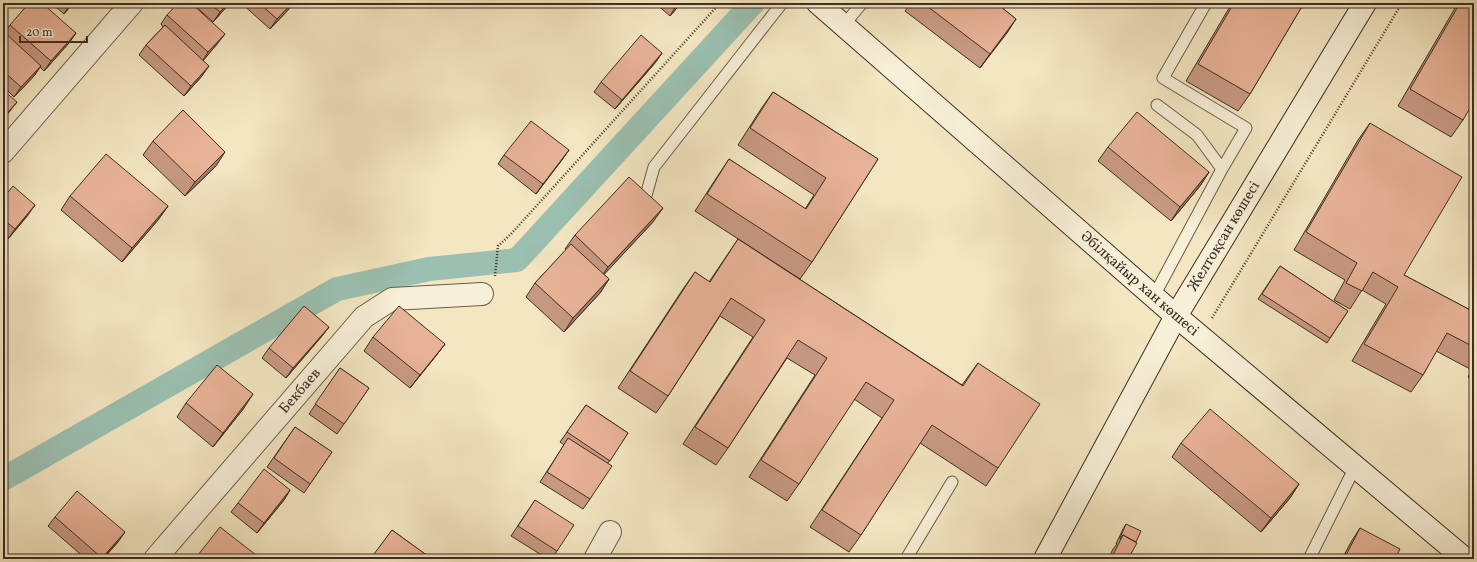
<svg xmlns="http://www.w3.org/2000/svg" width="1477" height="562" viewBox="0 0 1477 562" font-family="Vollkorn,serif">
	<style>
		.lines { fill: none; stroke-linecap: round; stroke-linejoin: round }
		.canal { stroke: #9bc0b1; stroke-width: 24 }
		.lane-casing { stroke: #6a5c4a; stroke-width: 13 }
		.street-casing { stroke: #6a5c4a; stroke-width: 24 }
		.secondary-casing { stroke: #3d2e23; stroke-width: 24 }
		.path { stroke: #3d2e23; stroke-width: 2.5; stroke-dasharray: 1 2; stroke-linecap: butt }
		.lane { stroke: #f7efd7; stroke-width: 11 }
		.street { stroke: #f7efd7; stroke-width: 22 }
		.secondary { stroke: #f7efd7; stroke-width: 22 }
		.wall { fill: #c89982; stroke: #3d2e23 }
		.shaded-wall { fill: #a27d6a; stroke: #3d2e23 }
		.building { fill: #e8b297; stroke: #3d2e23 }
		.labels { text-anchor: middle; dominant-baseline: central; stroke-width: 3.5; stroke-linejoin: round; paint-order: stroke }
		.street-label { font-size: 15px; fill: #3d2e23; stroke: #f7efd7 }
	</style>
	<rect width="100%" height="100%" fill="#f3e6c1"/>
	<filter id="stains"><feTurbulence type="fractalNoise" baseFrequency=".005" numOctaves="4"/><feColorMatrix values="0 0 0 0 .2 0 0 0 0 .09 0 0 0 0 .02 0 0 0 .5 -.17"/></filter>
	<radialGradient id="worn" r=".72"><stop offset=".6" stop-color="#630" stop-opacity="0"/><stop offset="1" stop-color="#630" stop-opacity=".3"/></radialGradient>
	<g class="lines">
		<path class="canal" d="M 3,479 L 337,289 L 429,269 L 517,260 L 753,3"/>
		<g class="lane-casing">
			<path id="lane" d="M 1206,3 L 1163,78 L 1246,128 L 1222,169
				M 844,25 L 862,3
				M 645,199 L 654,167 L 782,3
				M 1154,296 L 1222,169 L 1197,135 L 1157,105
				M 906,559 L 952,482
				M 1309,559 L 1355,467"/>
		</g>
		<g class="street-casing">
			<g id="street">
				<path d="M 3,152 L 132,3"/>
				<path id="s1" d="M 155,559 L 364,317 L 392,299 L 482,294"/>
				<path d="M 595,559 L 610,532"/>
			</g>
		</g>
		<g class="secondary-casing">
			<g id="secondary">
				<path id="s2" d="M 818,3 L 1176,316 L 1465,559"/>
				<path id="s3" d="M 1045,559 L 1176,316 L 1365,3"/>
			</g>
		</g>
		<path class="path" d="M 495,276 L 498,246 L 511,234 L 720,3
			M 1212,318 L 1402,3"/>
		<use href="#lane" class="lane"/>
		<use href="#street" class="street"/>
		<use href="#secondary" class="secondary"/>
	</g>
	<path class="wall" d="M 51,3 L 73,3 L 64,14 Z
		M 192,3 L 230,3 L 213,22 Z
		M 241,3 L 302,3 L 298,8 L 293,3 L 289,9 L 270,29 Z
		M 655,3 L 681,3 L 670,16 Z
		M 911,3 L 996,3 L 1016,19 L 980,68 L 905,11 Z
		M 1232,3 L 1304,3 L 1250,94 L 1238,111 L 1186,81 Z
		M 1458,3 L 1474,3 L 1463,120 L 1451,137 L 1398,106 Z
		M 167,15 L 218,43 L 203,60 L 202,76 L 184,96 L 139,55 L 146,45 L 163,27 L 161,24 Z
		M 10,25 L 76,33 L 69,43 L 44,71 L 40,67 L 34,76 L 14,97 L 3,86 L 3,31 L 5,33 Z
		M 662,53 L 655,63 L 615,109 L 594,92 L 601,82 Z
		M 773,92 L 878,159 L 812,262 L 800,279 L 695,211 L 717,177 L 729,159 L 805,209 L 814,195 L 738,145 L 761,109 Z
		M 1370,123 L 1404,275 L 1474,312 L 1474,381 L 1468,377 L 1472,370 L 1436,351 L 1423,375 L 1411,392 L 1352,361 L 1386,304 L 1362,290 L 1350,309 L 1334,300 L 1345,280 L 1294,250 L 1358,140 Z
		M 153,141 L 216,166 L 185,196 L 143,155 Z
		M 1108,147 L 1209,172 L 1200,186 L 1171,221 L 1098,161 Z
		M 569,150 L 536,194 L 498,164 L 504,155 Z
		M 70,196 L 168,206 L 158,220 L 122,262 L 61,210 Z
		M 3,198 L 28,215 L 8,239 L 3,235 Z
		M 653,222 L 604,274 L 609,279 L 600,293 L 564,332 L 526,297 L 535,283 L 566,250 L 565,249 L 575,235 Z
		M 738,239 L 962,385 L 978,363 L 998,468 L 986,486 L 920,443 L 861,535 L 849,552 L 810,527 L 882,418 L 854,399 L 799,484 L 787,501 L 749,477 L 815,375 L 787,358 L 728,448 L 716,465 L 683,444 L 753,337 L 720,316 L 668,396 L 656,413 L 618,388 L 683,289 L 695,272 L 709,282 Z
		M 1280,266 L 1348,311 L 1327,343 L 1258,299 Z
		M 329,327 L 322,336 L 286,378 L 262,358 L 269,348 Z
		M 373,337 L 445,344 L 435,357 L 410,388 L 364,351 Z
		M 340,368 L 369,388 L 337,434 L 309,414 Z
		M 186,403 L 244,408 L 213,447 L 177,417 Z
		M 586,405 L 628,433 L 608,463 L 590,499 L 583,509 L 540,482 L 564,445 L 560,442 Z
		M 295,427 L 332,452 L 304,493 L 267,467 Z
		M 1181,443 L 1299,484 L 1290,498 L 1261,532 L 1172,457 Z
		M 290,490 L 284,500 L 257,533 L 231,512 L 238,503 Z
		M 535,500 L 557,551 L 552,559 L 548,559 L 511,536 Z
		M 55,517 L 118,542 L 103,559 L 86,559 L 48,526 Z
		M 1126,524 L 1136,542 L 1128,559 L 1108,559 L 1113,549 L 1117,544 L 1116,544 L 1123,529 Z
		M 1360,528 L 1395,559 L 1342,559 L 1351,542 Z
		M 392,530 L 432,559 L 371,559 Z
		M 198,555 L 253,559 L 195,559 Z"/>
	<path class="shaded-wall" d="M 71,3 L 73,3 L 64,14 Z
		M 228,3 L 230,3 L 213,22 L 220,12 Z
		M 292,3 L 293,3 L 289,9 L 270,29 L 277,19 Z
		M 679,3 L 681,3 L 670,16 L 676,6 Z
		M 1016,19 L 1007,33 L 980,68 L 990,54 Z
		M 76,33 L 69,43 L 44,71 L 51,61 Z
		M 225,34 L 218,43 L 202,62 L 208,52 Z
		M 662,53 L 655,63 L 615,109 L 622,100 Z
		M 41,66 L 34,76 L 14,97 L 21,87 Z
		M 209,66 L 202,76 L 184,96 L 191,86 Z
		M 17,102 L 3,120 L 3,118 Z
		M 569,150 L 562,160 L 536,194 L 543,184 Z
		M 225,152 L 216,166 L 185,196 L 195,182 Z
		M 1209,172 L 1200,186 L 1171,221 L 1180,207 Z
		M 35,205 L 28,215 L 8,239 L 15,229 Z
		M 168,206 L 158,220 L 122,262 L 132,248 Z
		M 663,208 L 653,222 L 599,280 L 608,267 Z
		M 609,279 L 600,293 L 564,332 L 573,318 Z
		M 329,327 L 322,336 L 286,378 L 293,368 Z
		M 445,344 L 435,357 L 410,388 L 420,375 Z
		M 253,394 L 244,408 L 213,447 L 223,433 Z
		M 1299,484 L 1290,498 L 1261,532 L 1271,518 Z
		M 290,490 L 284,500 L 257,533 L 264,523 Z
		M 125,532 L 118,542 L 103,559 L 102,559 Z"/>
	<path class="building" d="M 29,3 L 42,3 L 76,33 L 51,61 L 10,25 Z
		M 178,3 L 191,3 L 225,34 L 208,52 L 167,15 Z
		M 209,3 L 228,3 L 220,12 Z
		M 259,3 L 292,3 L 277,19 Z
		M 673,3 L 679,3 L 676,6 Z
		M 923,3 L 996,3 L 1016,19 L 990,54 Z
		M 1234,3 L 1304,3 L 1250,94 L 1198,64 Z
		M 1460,3 L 1474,3 L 1474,101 L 1463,120 L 1410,89 Z
		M 165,25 L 209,66 L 191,86 L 146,45 Z
		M 3,31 L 41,66 L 21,87 L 3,71 Z
		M 641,35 L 662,53 L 622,100 L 601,82 Z
		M 3,90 L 17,102 L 3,118 Z
		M 773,92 L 878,159 L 812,262 L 707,194 L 729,159 L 806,209 L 826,178 L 750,128 Z
		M 183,110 L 225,152 L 195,182 L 153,141 Z
		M 1137,112 L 1209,172 L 1180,207 L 1108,147 Z
		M 531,121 L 569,150 L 543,184 L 504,155 Z
		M 1370,123 L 1462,177 L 1404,275 L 1474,312 L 1474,347 L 1447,333 L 1423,375 L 1364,344 L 1398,287 L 1373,272 L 1362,291 L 1346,283 L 1357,263 L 1306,232 Z
		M 106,154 L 168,206 L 132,248 L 70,196 Z
		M 629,177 L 663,208 L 608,267 L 575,235 Z
		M 13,186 L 35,205 L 15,229 L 3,219 L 3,198 Z
		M 738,239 L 963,386 L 978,363 L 1040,404 L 998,468 L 932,425 L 861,535 L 822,510 L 894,400 L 866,382 L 799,484 L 761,460 L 827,358 L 798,340 L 728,448 L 695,427 L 765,320 L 731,298 L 668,396 L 630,371 L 695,272 L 710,282 Z
		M 571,244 L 609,279 L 573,318 L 535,283 Z
		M 1280,266 L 1348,311 L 1330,338 L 1262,294 Z
		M 304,306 L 329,327 L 293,368 L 269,348 Z
		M 399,306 L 445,344 L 420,375 L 373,337 Z
		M 217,365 L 253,394 L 223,433 L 186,403 Z
		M 340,368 L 369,388 L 344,424 L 315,404 Z
		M 586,405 L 628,433 L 610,461 L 567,432 Z
		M 1210,409 L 1299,484 L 1271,518 L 1181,443 Z
		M 295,427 L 332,452 L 310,484 L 274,458 Z
		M 568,438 L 612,466 L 590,499 L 547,472 Z
		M 264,469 L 290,490 L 264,523 L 238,503 Z
		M 77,491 L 125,532 L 102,558 L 55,517 Z
		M 535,500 L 574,525 L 557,551 L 518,526 Z
		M 1126,524 L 1141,531 L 1136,542 L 1123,535 L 1120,539 L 1120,538 Z
		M 220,527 L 256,555 L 253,559 L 203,559 L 198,555 Z
		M 1360,528 L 1400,549 L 1395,559 L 1344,559 Z
		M 392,530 L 432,559 L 381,559 L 374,554 Z
		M 1123,535 L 1137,543 L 1128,559 L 1111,559 Z"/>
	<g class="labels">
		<g class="street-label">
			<text stroke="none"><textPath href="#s3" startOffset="369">Желтоқсан көшесі</textPath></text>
			<text stroke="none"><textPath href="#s2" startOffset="427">Әбілқайыр хан көшесі</textPath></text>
			<text stroke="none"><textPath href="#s1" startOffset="222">Бекбаев</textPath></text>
		</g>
	</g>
	<rect width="1477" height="562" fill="none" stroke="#f3e6c1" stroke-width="16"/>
	<rect x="4" y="4" width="1469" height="554" fill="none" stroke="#3d2e23" stroke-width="2"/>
	<rect x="8" y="8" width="1461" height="546" fill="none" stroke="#3d2e23"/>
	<path d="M20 36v6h67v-6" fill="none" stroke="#3d2e23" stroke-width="2"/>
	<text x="26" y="36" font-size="12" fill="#3d2e23" stroke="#f7efd7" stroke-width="3" paint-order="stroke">20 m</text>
	<rect width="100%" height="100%" filter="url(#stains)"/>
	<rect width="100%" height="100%" fill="url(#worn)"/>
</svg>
